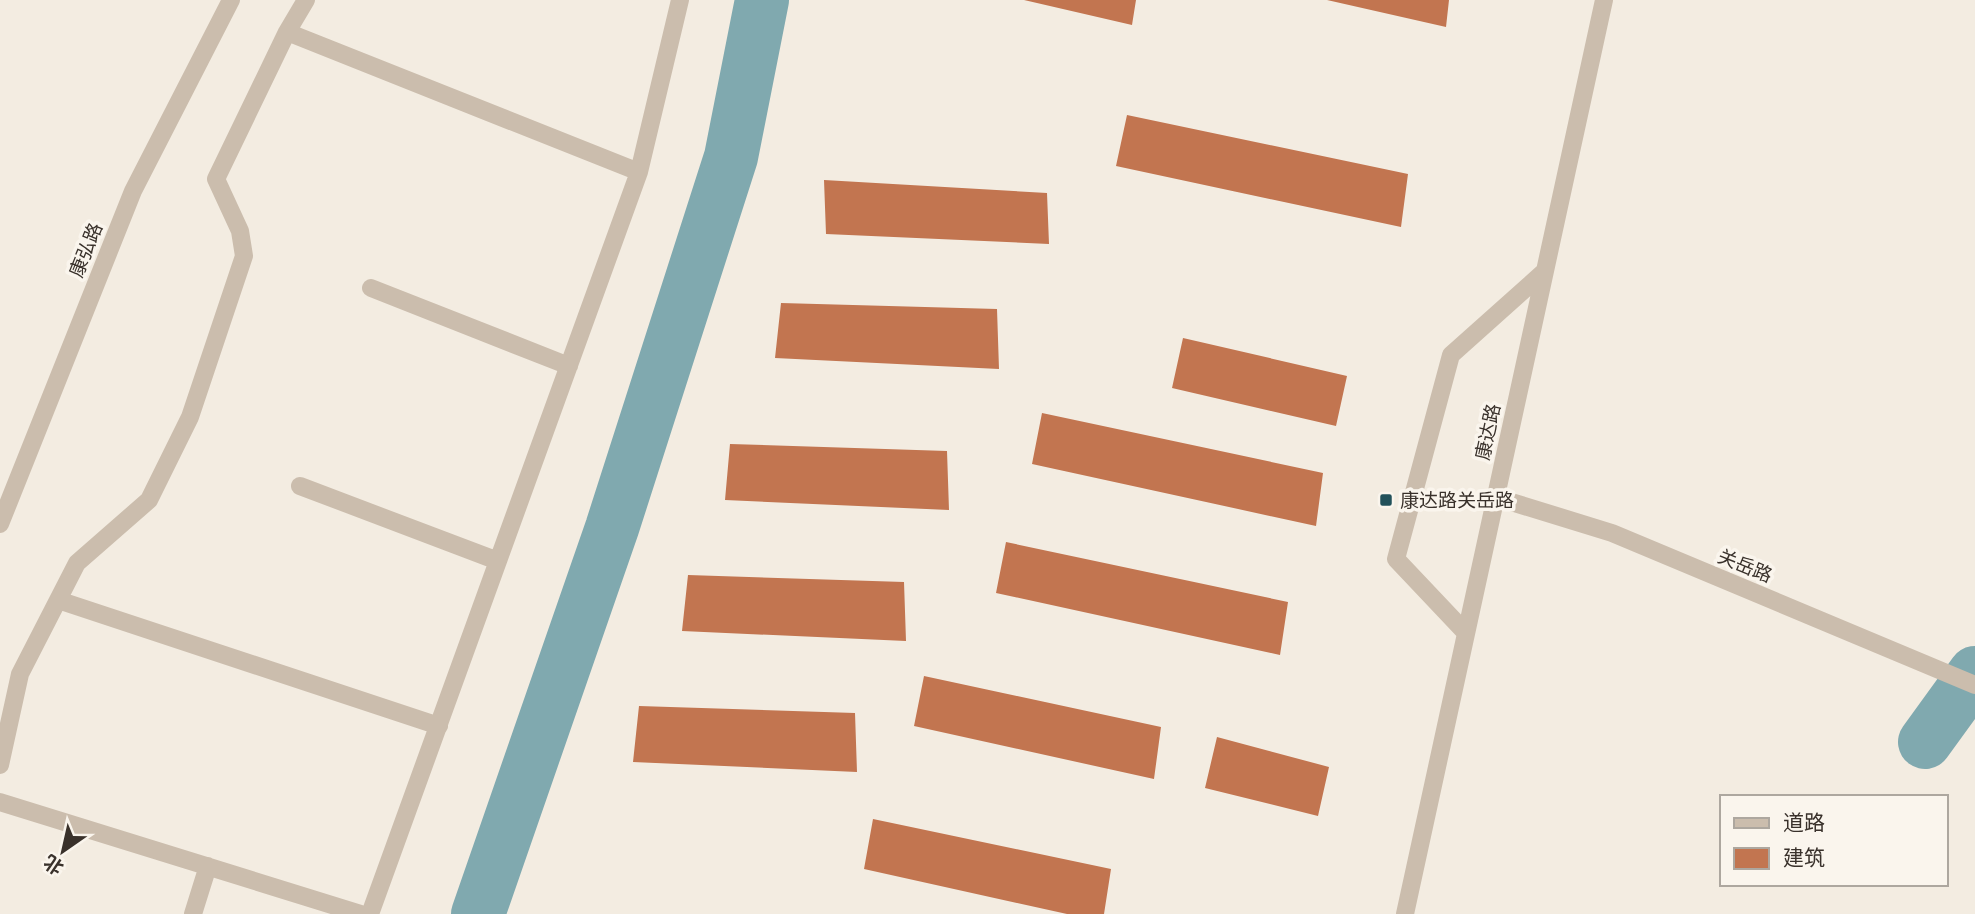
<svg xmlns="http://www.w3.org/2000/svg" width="1975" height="914" viewBox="0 0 1975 914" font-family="Poppins,'Noto Sans SC',sans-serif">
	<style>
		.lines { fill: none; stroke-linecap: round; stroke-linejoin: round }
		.river { stroke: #80a9af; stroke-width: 54 }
		.building { fill: #c27550 }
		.minor { stroke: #cbbdad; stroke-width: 18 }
		.poi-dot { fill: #22515a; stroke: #faf5ed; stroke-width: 2.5 }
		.labels { text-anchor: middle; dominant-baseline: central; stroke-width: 7; stroke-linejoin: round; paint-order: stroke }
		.street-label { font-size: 19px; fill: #39312b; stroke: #faf5ed }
		.poi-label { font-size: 19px; fill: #39312b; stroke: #faf5ed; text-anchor: start }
	</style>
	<rect width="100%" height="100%" fill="#f3ece1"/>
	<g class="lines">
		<path class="river" d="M 1925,742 L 1975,673
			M 478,914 L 612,528 L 731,157 L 762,0"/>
	</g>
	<path class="building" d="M 1024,0 L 1136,0 L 1132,25 Z
		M 1327,0 L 1449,0 L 1446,27 Z
		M 1127,115 L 1408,174 L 1401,227 L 1116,166 Z
		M 824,180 L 1047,193 L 1049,244 L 826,234 Z
		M 781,303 L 997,309 L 999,369 L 775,358 Z
		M 1183,338 L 1347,376 L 1336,426 L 1172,388 Z
		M 1042,413 L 1323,473 L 1316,526 L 1032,464 Z
		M 730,444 L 947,451 L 949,510 L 725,500 Z
		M 1006,542 L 1288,602 L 1280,655 L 996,593 Z
		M 688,575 L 904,582 L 906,641 L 682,631 Z
		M 924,676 L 1161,727 L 1154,779 L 914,726 Z
		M 639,706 L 855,713 L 857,772 L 633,762 Z
		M 1217,737 L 1329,767 L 1318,816 L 1205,788 Z
		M 873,819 L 1111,869 L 1104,914 L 1067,914 L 864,869 Z"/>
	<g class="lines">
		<path class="minor" d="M 287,32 L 306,0
			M 639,172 L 680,0
			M 371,288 L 569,366
			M 300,486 L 498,561
			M 1495,497 L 1612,533 L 1975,685
			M 0,524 L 133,191 L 231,0
			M 58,600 L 439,726
			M 1466,633 L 1396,559 L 1451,355 L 1545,271
			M 0,765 L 20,674 L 77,563 L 149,500 L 190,417 L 244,256 L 240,231 L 216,179 L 287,32 L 639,172 L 370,914
			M 0,802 L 361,914
			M 193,914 L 208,866
			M 1405,914 L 1604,0"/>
	</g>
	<rect class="poi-dot" x="1379" y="493" width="14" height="14" rx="3.5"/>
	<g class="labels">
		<g class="street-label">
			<text transform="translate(86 250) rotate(-68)">康弘路</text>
			<text transform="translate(1488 432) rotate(-78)">康达路</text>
			<text transform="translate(1745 566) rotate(22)">关岳路</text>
		</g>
		<g class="poi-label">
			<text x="1400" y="500">康达路关岳路</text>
		</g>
	</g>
	<rect x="1720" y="795" width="228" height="91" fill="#faf5ed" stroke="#ada79f" stroke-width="2"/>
	<rect x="1734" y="818" width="35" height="10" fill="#cbbdad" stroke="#ada79f" stroke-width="2"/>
	<text x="1783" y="830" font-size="21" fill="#39312b">道路</text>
	<rect x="1734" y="848" width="35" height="21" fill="#c27550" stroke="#ada79f" stroke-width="2"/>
	<text x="1783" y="865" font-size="21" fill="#39312b">建筑</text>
	<g transform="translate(63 851) rotate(214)" stroke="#faf5ed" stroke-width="5" paint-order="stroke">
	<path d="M0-5L12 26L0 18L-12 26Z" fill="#39312b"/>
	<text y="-10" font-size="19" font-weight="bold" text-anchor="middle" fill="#39312b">北</text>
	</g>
</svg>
